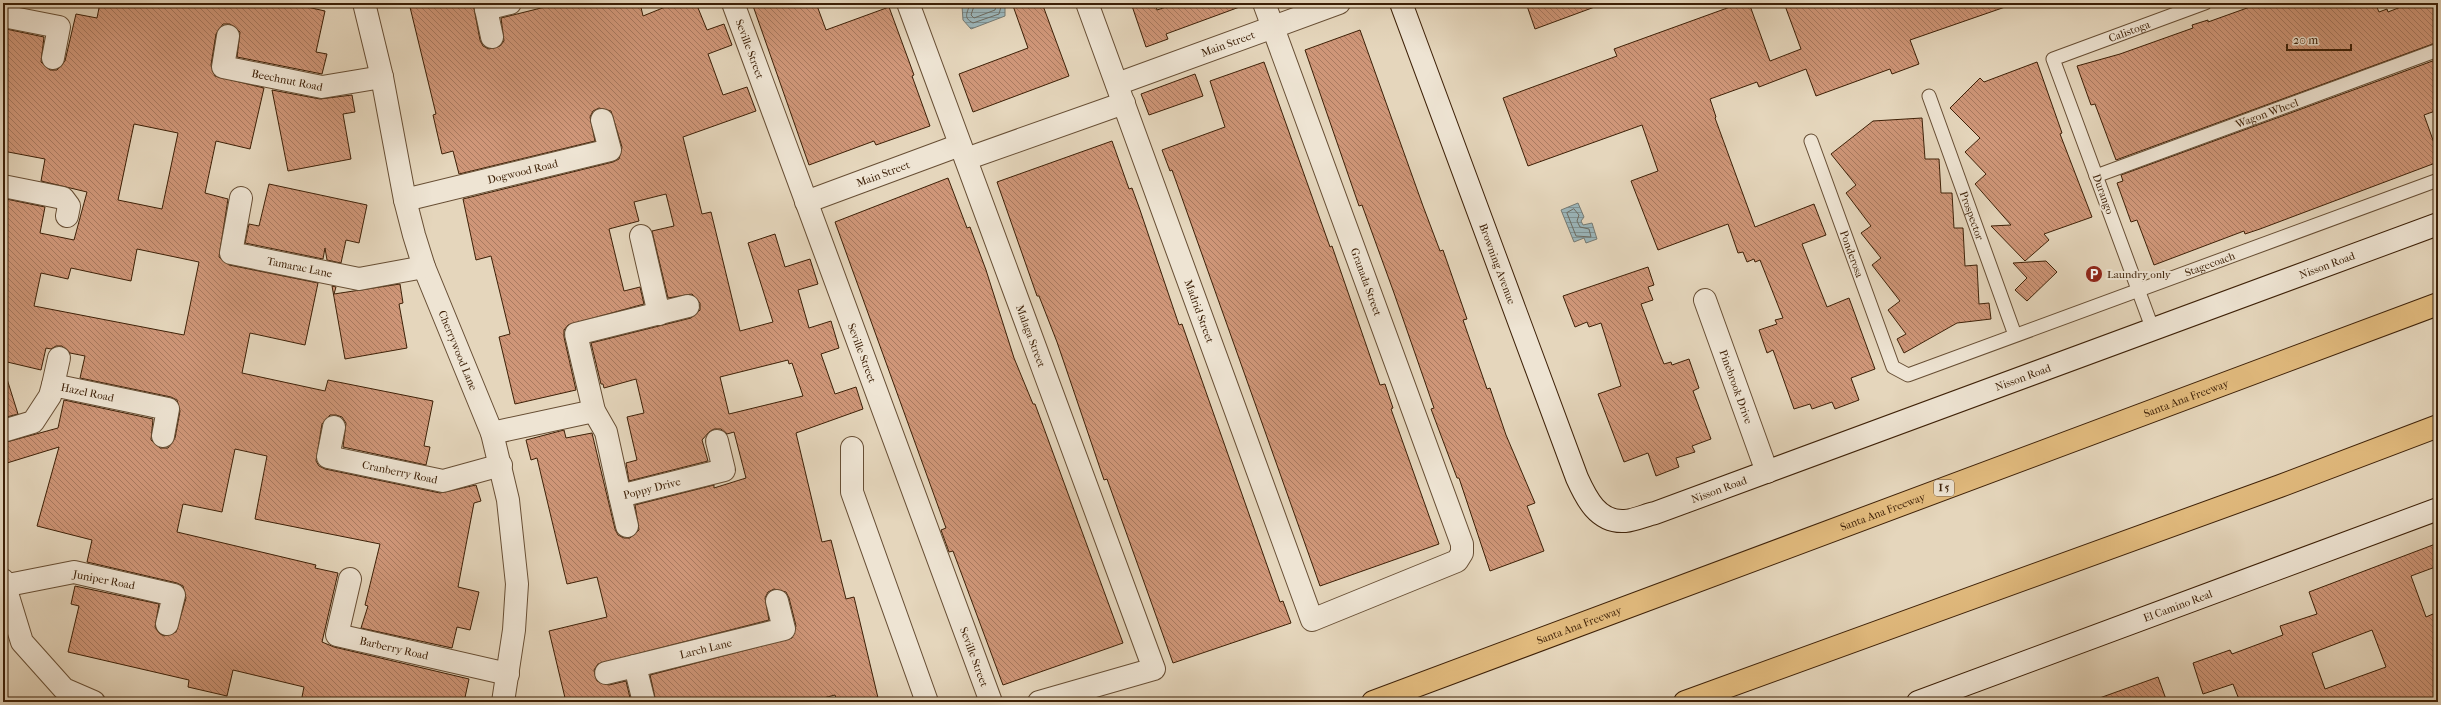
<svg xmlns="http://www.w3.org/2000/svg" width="2441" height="705" viewBox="0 0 2441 705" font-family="'IM FELL French Canon',serif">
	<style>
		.water { fill: url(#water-rules); stroke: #757a73 }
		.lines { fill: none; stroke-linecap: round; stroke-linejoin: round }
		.shore { stroke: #6c6b61; stroke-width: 1 }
		.building { fill: url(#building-back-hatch); stroke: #3d2007; fill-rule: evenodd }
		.lane-casing { stroke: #674e34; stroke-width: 15 }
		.street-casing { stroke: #674e34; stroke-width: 24 }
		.secondary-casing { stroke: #3d2007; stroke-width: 24 }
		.highway-casing { stroke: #3d2007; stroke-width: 24 }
		.lane { stroke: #eee4d3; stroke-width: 13 }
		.street { stroke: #eee4d3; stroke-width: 22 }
		.secondary { stroke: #eee4d3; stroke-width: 22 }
		.highway { stroke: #e2bb7e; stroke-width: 22 }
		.labels { text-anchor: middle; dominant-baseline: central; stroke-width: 4; stroke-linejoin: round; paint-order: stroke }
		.shield { fill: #eee4d3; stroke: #725b44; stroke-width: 1 }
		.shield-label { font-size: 10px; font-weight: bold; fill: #3d2007 }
		.street-label { font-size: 11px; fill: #3d2007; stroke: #eee4d3 }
		.poi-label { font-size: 11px; fill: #3d2007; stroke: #eee4d3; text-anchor: start }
	</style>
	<defs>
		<pattern id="water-rules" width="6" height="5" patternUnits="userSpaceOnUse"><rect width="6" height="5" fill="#9bb6bb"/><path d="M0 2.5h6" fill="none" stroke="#809496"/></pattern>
		<pattern id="building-back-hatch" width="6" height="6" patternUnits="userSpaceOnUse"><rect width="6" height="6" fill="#cf9678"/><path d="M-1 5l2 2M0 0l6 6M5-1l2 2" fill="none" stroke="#a97a60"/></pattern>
	</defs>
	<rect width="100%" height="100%" fill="#e5d6bc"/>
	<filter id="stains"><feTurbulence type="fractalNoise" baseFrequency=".005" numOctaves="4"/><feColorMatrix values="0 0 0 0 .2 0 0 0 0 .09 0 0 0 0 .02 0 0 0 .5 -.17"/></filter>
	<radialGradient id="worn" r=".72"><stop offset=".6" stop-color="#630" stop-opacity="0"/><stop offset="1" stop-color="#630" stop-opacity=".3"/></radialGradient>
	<path class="water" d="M 971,3 L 1005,3 L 1005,16 L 971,29 L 963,20 L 962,6 Z
		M 1578,203 L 1584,217 L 1581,221 L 1583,225 L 1592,223 L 1597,239 L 1586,243 L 1584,238 L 1574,242 L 1561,210 Z"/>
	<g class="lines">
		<path class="shore" d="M 970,3 C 968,13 962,17 973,23 L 999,14 L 1002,3
			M 975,3 L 971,15 L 974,18 L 995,10 L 997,3
			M 1574,209 L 1579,215 L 1577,221 L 1580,227 L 1589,229 L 1591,237 L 1576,236 L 1567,213 Z"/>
	</g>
	<path class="building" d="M 100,3 L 289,3 L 325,11 L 316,52 L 327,54 L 322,74 L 237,57 L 240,32 L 230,24 L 223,24 L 216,34 L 211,65 L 215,76 L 264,88 L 250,149 L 216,141 L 205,193 L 228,199 L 219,257 L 229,265 L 318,283 L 305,345 L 250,333 L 242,373 L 325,391 L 328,380 L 433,401 L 424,446 L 430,447 L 426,465 L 343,447 L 346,423 L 342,417 L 336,415 L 330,415 L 322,424 L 316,461 L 319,466 L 325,469 L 440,493 L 476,485 L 481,501 L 474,503 L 458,587 L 479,592 L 470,630 L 457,627 L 452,648 L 361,628 L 368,606 L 365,605 L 380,544 L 255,519 L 267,456 L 235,449 L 222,512 L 183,504 L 177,532 L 316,565 L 315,568 L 338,573 L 322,642 L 334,647 L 469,679 L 464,702 L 301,702 L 304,687 L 233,670 L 227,696 L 188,687 L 189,680 L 68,652 L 79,606 L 71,604 L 75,586 L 159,604 L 155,627 L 159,633 L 164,636 L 176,632 L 186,598 L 183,586 L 177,583 L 87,562 L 92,540 L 37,526 L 59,447 L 7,463 L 3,448 L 3,443 L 58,428 L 64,400 L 153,419 L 151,440 L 160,448 L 168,448 L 175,438 L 180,411 L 177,400 L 171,397 L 80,378 L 85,356 L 70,353 L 62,346 L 56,346 L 51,349 L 46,348 L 41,370 L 3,361 L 3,214 L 6,199 L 45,207 L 40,233 L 74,240 L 87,192 L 41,181 L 45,159 L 3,151 L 3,41 L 6,29 L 44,37 L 41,62 L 50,70 L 57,70 L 65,61 L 76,14 L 97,18 ZM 134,124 L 178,133 L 162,209 L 118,200 ZM 137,249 L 199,262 L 184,335 L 34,306 L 41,273 L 68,279 L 71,268 L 131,281 Z
		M 409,3 L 473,3 L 480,40 L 483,46 L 489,49 L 500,46 L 504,41 L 501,18 L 549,6 L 548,3 L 640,3 L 643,16 L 675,3 L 696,3 L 707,30 L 724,24 L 732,45 L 708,54 L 723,95 L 747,87 L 756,111 L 683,137 L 702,214 L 711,212 L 740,331 L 773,322 L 748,243 L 775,234 L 785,267 L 810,259 L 818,284 L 798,290 L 809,328 L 831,321 L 839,348 L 821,354 L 835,394 L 856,387 L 863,409 L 796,433 L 822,542 L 831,540 L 846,599 L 854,597 L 879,702 L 837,702 L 835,695 L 808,702 L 656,702 L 650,675 L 792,638 L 796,626 L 789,598 L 786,592 L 774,589 L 768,592 L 765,598 L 769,620 L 598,664 L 594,670 L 597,681 L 609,685 L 626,681 L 631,702 L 566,702 L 549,631 L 607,617 L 597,577 L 567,584 L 537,458 L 531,460 L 526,440 L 564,430 L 566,438 L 592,433 L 615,529 L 618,535 L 624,538 L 630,538 L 639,530 L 635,505 L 714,485 L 714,488 L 746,478 L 734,432 L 727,434 L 721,429 L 714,429 L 709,432 L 702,440 L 708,461 L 629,481 L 626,463 L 637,460 L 627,417 L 644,413 L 636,379 L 604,388 L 603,384 L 601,384 L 591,343 L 691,318 L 700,310 L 700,303 L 692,294 L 668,298 L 652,231 L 674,226 L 666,194 L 634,202 L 639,221 L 609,229 L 624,291 L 640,287 L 644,304 L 568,325 L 564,330 L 564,337 L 576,390 L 515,404 L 499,337 L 510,334 L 491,256 L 476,260 L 463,199 L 613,162 L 619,159 L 622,147 L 611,111 L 599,108 L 593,111 L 590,117 L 595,141 L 459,174 L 453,151 L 442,154 L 433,115 L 436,114 ZM 788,360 L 789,364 L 792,363 L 803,396 L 729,414 L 720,377 Z
		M 752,3 L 816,3 L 826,30 L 889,7 L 914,75 L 912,76 L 930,126 L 876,145 L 874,141 L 809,165 Z
		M 1012,3 L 1042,3 L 1069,76 L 973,112 L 959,74 L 1028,48 Z
		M 1131,3 L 1155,3 L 1157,10 L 1178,3 L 1244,3 L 1245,5 L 1166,34 L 1168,39 L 1146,47 Z
		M 1526,3 L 1600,3 L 1600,5 L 1535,29 Z
		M 1728,3 L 1749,3 L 1770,61 L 1801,49 L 1784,3 L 2008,3 L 2008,6 L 1910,40 L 1919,64 L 1892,74 L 1890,69 L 1816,96 L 1806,69 L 1759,87 L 1757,82 L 1710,99 L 1716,117 L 1715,118 L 1755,227 L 1814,204 L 1826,235 L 1802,244 L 1827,307 L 1849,298 L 1875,369 L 1851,378 L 1859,400 L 1835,409 L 1832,402 L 1812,409 L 1810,404 L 1794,409 L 1773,350 L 1767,353 L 1759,330 L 1777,324 L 1775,320 L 1783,318 L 1760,260 L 1755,262 L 1754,259 L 1747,262 L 1743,252 L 1738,253 L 1728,224 L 1658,250 L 1631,181 L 1658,171 L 1642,125 L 1528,166 L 1503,98 L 1617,56 L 1614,49 L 1730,7 Z
		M 2261,3 L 2375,3 L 2379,12 L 2387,9 L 2388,12 L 2411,3 L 2438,3 L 2438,42 L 2116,160 L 2095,104 L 2091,105 L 2077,66 L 2120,54 L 2193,28 L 2192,25 L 2208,20 L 2208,22 Z
		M 1360,30 L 1423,206 L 1440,251 L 1443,250 L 1467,319 L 1463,320 L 1487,389 L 1490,388 L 1506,435 L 1535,503 L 1527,506 L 1544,551 L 1490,571 L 1459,478 L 1457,478 L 1431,409 L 1434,408 L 1394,293 L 1362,205 L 1359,206 L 1305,50 Z
		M 2438,59 L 2438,110 L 2424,115 L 2438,154 L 2438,162 L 2260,229 L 2245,234 L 2244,231 L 2154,265 L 2137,220 L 2131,222 L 2117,183 L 2123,181 L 2121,175 Z
		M 1264,62 L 1330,247 L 1332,246 L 1380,385 L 1385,384 L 1393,408 L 1391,409 L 1439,544 L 1320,586 L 1172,170 L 1170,171 L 1162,150 L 1225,127 L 1210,81 Z
		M 2037,62 L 2062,133 L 2060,134 L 2092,217 L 2044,234 L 2049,240 L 2025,261 L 1991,226 L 2011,225 L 1975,184 L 1986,174 L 1965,152 L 1980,138 L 1950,108 L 1980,78 L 1984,82 Z
		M 1195,74 L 1203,96 L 1149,115 L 1141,94 Z
		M 272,90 L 320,99 L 352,95 L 355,112 L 343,114 L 351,159 L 288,171 Z
		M 1922,118 L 1925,159 L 1939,159 L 1941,193 L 1952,193 L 1954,228 L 1963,228 L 1965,266 L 1977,265 L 1979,304 L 1989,303 L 1991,319 L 1957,323 L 1904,353 L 1897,339 L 1906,334 L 1888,310 L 1900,301 L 1872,265 L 1881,258 L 1861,233 L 1871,226 L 1846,193 L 1856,185 L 1831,154 L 1873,121 Z
		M 1112,141 L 1129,189 L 1132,188 L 1140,210 L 1179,325 L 1182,324 L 1280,602 L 1283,601 L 1291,623 L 1173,663 L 1107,479 L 1104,480 L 1057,342 L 1039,296 L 1037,296 L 997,182 Z
		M 948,178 L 967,228 L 970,227 L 986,270 L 1014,358 L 1033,404 L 1035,404 L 1123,643 L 1003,685 L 953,551 L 949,552 L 941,530 L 946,528 L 835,222 Z
		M 269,184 L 367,205 L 359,243 L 346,240 L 341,263 L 327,260 L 325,248 L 323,259 L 245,243 L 249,224 L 259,226 Z
		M 2046,261 L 2057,272 L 2027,301 L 2015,290 L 2027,278 L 2013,263 Z
		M 1648,267 L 1654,285 L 1648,287 L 1653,300 L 1641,304 L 1659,352 L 1664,364 L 1671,362 L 1672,365 L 1689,359 L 1699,388 L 1693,391 L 1711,439 L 1692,446 L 1695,452 L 1676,458 L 1679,467 L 1656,476 L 1648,453 L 1624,462 L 1598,394 L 1621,386 L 1601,323 L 1589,327 L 1587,322 L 1575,327 L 1563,296 Z
		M 400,284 L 403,303 L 399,304 L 407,348 L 345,359 L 332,286 L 336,287 L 334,294 Z
		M 3,379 L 7,379 L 18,414 L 3,418 Z
		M 2438,543 L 2438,566 L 2411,576 L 2426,617 L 2433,614 L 2438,627 L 2438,702 L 2240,702 L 2233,684 L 2203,694 L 2193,663 L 2230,650 L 2232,654 L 2283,635 L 2280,626 L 2317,614 L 2309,592 ZM 2372,630 L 2386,667 L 2325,689 L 2312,653 Z
		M 2158,677 L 2167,702 L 2095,702 L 2094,700 Z"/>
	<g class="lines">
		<g class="lane-casing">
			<g id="lane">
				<path id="s1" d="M 1929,96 L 2015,335"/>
				<path id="s2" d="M 1811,141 L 1893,367 L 1908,375 L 2438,180"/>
				<path id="s3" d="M 2096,176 L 2438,50"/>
				<path id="s4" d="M 2153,330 L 2053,59 L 2205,3"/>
			</g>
		</g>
		<g class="street-casing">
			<g id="street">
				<path id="s5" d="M 364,3 L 382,77 L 405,200 L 414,235 L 424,267 L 492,433 L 508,500 L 517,584 L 514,630 L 503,702"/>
				<path d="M 485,3 L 486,9 L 510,3"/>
				<path id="s6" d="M 733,3 L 991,702"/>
				<path id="s7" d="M 908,3 L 1154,669 L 1039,702"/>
				<path id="s8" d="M 1087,3 L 1312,620 L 1457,561 L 1462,553 L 1462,544 L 1264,3"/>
				<path d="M 486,9 L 492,37"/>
				<path d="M 3,16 L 59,27 L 53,58"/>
				<path id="s9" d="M 228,36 L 223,67 L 322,87 L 382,77"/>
				<path id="s10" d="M 1117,84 L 1339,3"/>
				<path d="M 966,159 L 1124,103"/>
				<path d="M 3,186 L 63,198 L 69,206 L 67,216"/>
				<path id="s11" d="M 241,198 L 231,253 L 359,279 L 424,267"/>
				<path id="s12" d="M 405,200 L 610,150 L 602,120"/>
				<path id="s13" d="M 806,202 L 960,145"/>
				<path d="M 641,236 L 659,314"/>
				<path id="s14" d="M 1705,300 L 1767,472"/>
				<path id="s15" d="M 688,306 L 576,334 L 594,411 L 606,432 L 620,496 L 724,470 L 717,441"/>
				<path d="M 53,385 L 59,358"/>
				<path id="s16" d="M 334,427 L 328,457 L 443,481 L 501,465"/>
				<path id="s17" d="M 3,431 L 33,422 L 50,396 L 53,385 L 168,409 L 163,436"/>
				<path d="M 492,433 L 594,411"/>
				<path d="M 852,448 L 852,492 L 927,702"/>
				<path d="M 620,496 L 627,526"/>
				<path id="s18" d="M 350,579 L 337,635 L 508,674"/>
				<path d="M 3,580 L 22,642 L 64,689 L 94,702"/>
				<path d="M 3,586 L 74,572 L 174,595 L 167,624"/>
				<path d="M 606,673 L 635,666"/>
				<path id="s19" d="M 644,702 L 635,666 L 784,629 L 777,601"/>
			</g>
		</g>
		<g class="secondary-casing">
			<g id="secondary">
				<path id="s20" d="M 1401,3 L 1577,478 C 1586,498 1598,523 1625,521 C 1635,520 1646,515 1655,513 L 2438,224"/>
				<path id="s21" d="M 1918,702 L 2438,509"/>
			</g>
		</g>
		<g class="highway-casing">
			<g id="highway">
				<path id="s22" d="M 1373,702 L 2438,304"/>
				<path d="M 1685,702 L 2280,486 L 2438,426"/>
			</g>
		</g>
		<use href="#lane" class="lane"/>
		<use href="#street" class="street"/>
		<use href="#secondary" class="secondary"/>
		<use href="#highway" class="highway"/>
	</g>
	<defs>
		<g id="parking-disc" transform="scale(0.9)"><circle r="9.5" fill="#8f2418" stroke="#eee4d3"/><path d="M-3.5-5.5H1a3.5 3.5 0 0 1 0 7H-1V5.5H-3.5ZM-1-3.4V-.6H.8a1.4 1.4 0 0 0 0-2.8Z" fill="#fff"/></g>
	</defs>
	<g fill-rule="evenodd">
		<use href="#parking-disc" x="2094" y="274"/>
	</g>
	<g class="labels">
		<rect class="shield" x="1934" y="480" width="20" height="16" rx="3"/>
		<g class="shield-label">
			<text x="1944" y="488">I 5</text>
		</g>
		<g class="street-label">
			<text stroke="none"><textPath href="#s4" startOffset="370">Calistoga</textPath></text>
			<text stroke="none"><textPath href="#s10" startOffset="118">Main Street</textPath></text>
			<text stroke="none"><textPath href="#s6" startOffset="49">Seville Street</textPath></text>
			<text stroke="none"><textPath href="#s9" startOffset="97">Beechnut Road</textPath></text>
			<text stroke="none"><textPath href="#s3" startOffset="182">Wagon Wheel</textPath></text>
			<text stroke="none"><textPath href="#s12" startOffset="121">Dogwood Road</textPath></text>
			<text stroke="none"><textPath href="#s13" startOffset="82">Main Street</textPath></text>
			<text transform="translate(2103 194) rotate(70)">Durango</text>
			<text stroke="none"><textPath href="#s1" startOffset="127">Prospector</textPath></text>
			<text stroke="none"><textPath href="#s2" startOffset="120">Ponderosa</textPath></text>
			<text stroke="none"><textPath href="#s2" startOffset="579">Stagecoach</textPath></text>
			<text stroke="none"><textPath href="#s20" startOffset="278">Browning Avenue</textPath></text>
			<text stroke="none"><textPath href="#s20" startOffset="1323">Nisson Road</textPath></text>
			<text stroke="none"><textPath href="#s11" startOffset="126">Tamarac Lane</textPath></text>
			<text transform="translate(1366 282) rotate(70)">Granada Street</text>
			<text stroke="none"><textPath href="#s8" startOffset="328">Madrid Street</textPath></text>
			<text stroke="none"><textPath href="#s7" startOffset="355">Malaga Street</textPath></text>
			<text stroke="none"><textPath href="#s5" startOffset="361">Cherrywood Lane</textPath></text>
			<text stroke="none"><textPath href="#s6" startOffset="373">Seville Street</textPath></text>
			<text stroke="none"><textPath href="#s20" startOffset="999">Nisson Road</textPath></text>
			<text stroke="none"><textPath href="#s14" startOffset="92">Pinebrook Drive</textPath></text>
			<text stroke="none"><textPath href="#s17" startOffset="109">Hazel Road</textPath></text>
			<text stroke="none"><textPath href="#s22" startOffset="868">Santa Ana Freeway</textPath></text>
			<text stroke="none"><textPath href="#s16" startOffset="104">Cranberry Road</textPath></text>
			<text stroke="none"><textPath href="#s15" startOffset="317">Poppy Drive</textPath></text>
			<text stroke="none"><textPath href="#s20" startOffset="675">Nisson Road</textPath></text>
			<text stroke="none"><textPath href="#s22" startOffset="544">Santa Ana Freeway</textPath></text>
			<text transform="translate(104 580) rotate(11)">Juniper Road</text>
			<text stroke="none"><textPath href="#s21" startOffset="277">El Camino Real</textPath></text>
			<text stroke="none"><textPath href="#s22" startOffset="220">Santa Ana Freeway</textPath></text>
			<text stroke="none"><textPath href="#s18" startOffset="116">Barberry Road</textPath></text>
			<text stroke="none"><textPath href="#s19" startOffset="110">Larch Lane</textPath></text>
			<text stroke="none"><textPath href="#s6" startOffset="697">Seville Street</textPath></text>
		</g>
		<g class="poi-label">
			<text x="2107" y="274">Laundry only</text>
		</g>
	</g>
	<rect width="2441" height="705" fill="none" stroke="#e5d6bc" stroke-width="16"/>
	<rect x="4" y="4" width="2433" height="697" fill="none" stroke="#3d2007" stroke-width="2"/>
	<rect x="8" y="8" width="2425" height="689" fill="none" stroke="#3d2007"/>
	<path d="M2287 44v6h64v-6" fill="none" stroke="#3d2007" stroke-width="2"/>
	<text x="2293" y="44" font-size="12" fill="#3d2007" stroke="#eee4d3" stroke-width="3" paint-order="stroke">20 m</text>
	<rect width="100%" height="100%" filter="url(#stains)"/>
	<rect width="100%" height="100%" fill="url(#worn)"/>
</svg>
